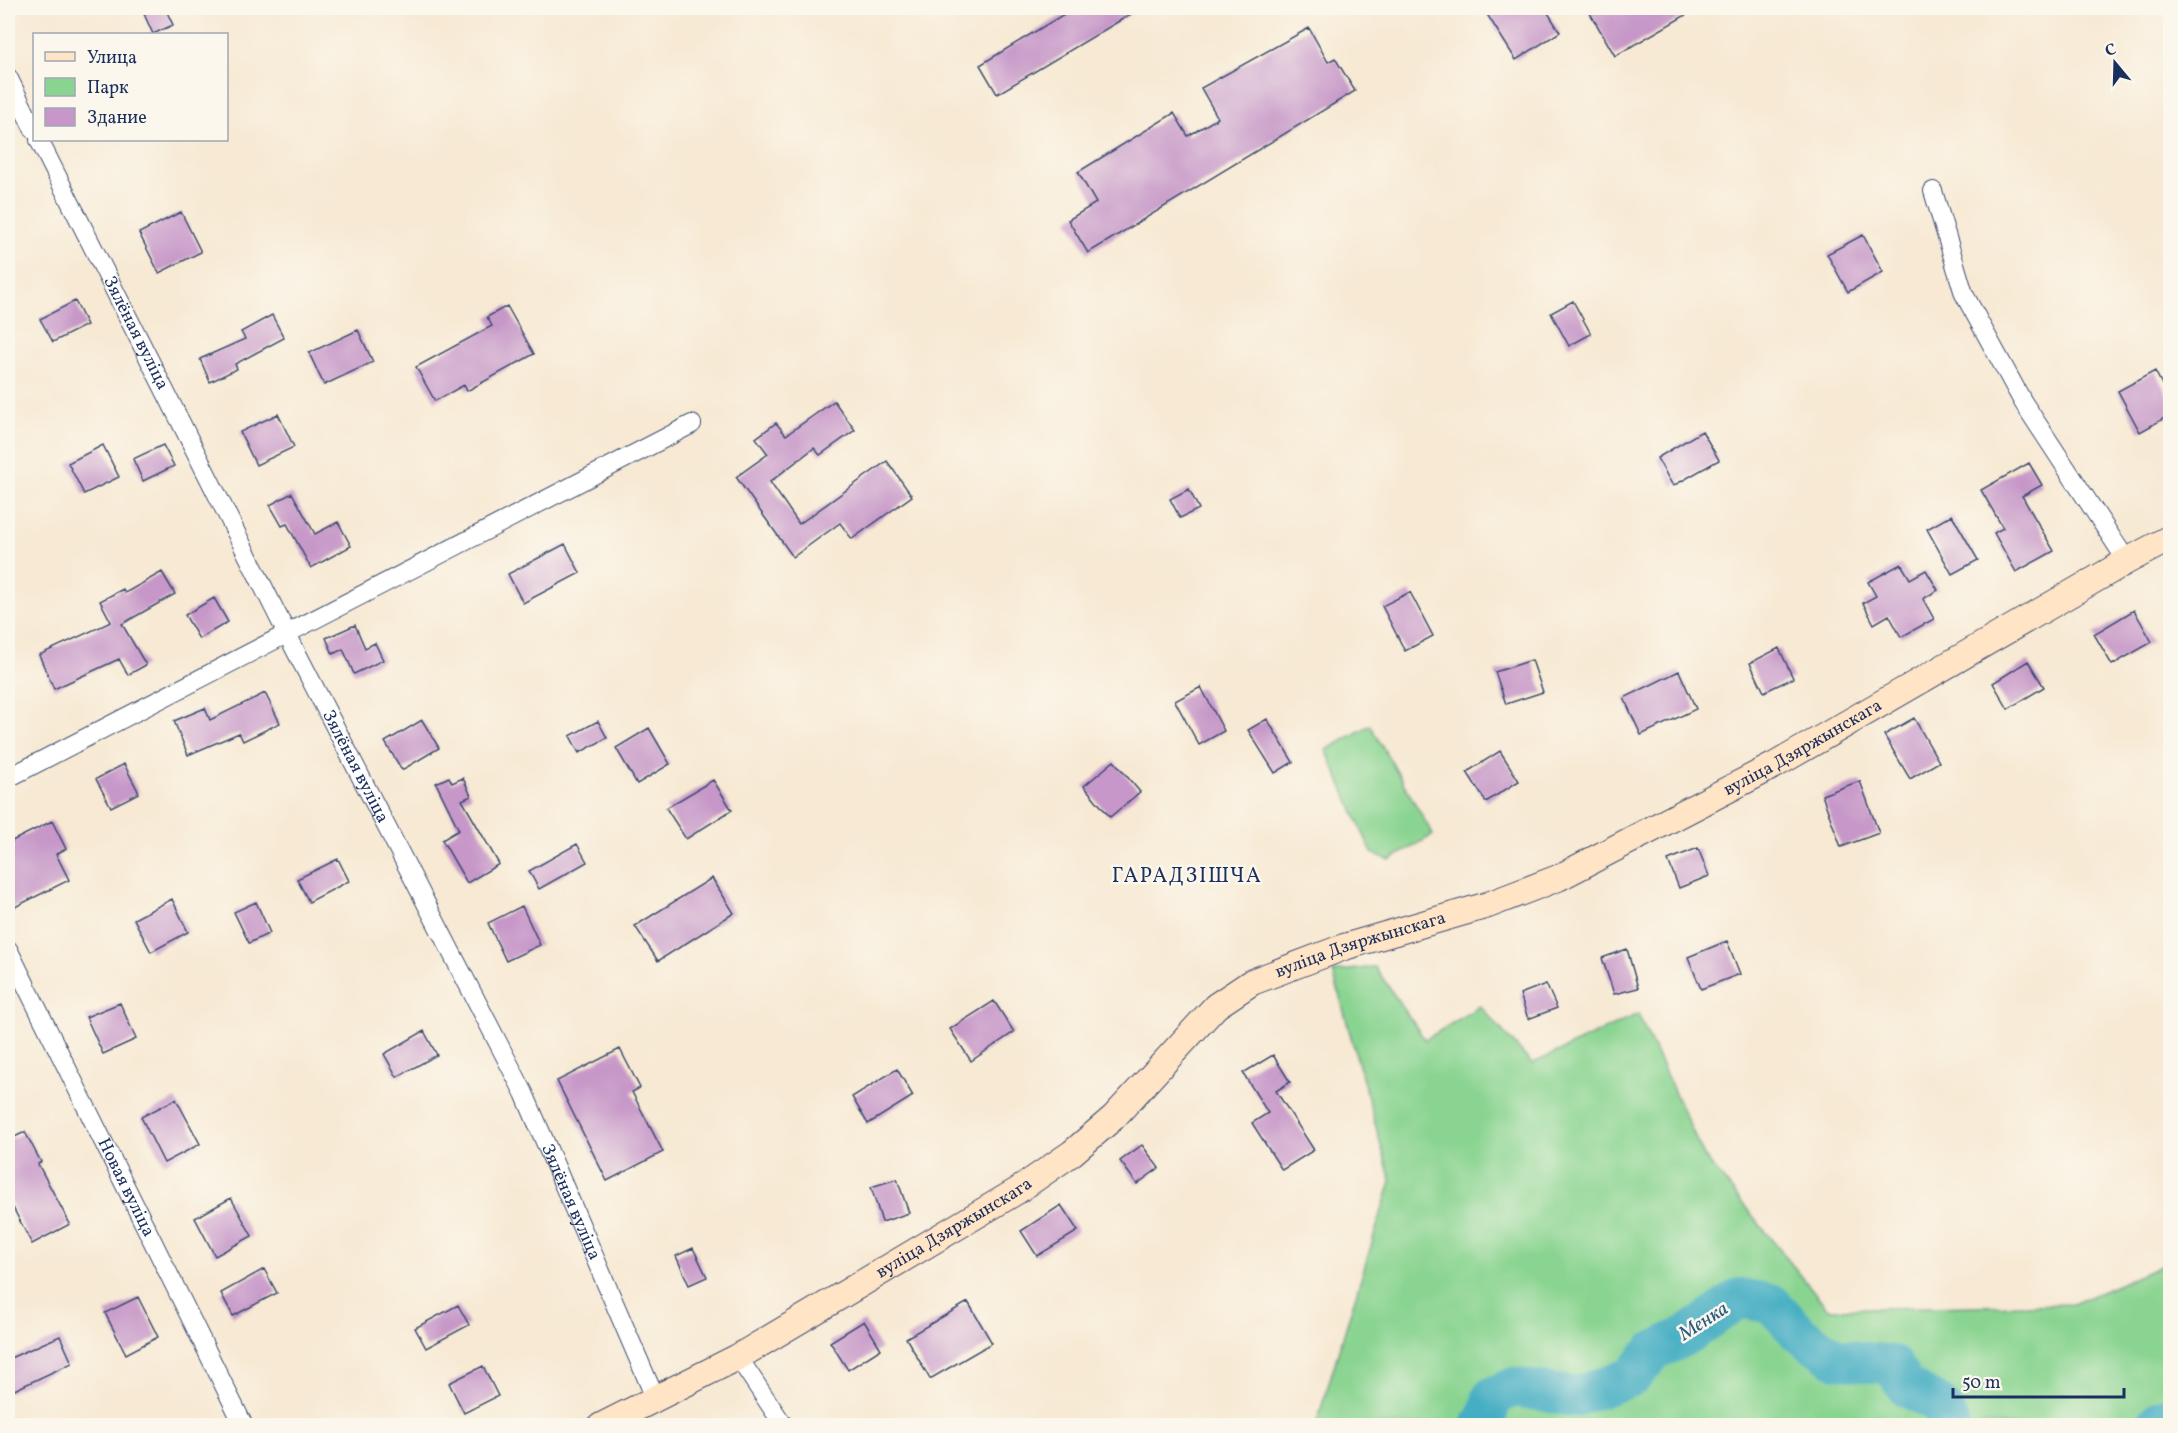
<svg xmlns="http://www.w3.org/2000/svg" width="2178" height="1433" viewBox="0 0 2178 1433" font-family="Vollkorn,serif">
	<style>
		.green { fill: #8ad491; stroke: #528278; stroke-width: 1.5 }
		.lines { fill: none; stroke-linecap: round; stroke-linejoin: round }
		.river { stroke: #44aec3; stroke-width: 40 }
		.building { fill: #c697c8 }
		.street-casing { stroke: #3c4b70; stroke-width: 20 }
		.secondary-casing { stroke: #3c4b70; stroke-width: 28 }
		.street { stroke: #fff; stroke-width: 18 }
		.secondary { stroke: #ffe4c6; stroke-width: 26 }
		.labels { text-anchor: middle; dominant-baseline: central; stroke-width: 5; stroke-linejoin: round; paint-order: stroke }
		.street-label { font-size: 18px; fill: #1b2f5e; stroke: #fbf7ec }
		.water-label { font-size: 20px; font-style: italic; fill: #295b81; stroke: #fbf7ec }
		.quarter-label { font-size: 21px; letter-spacing: 1.5px; fill: #1b2f5e; stroke: #fbf7ec }
	</style>
	<rect width="100%" height="100%" fill="#fbf7ec"/>
	<filter id="ink" filterUnits="userSpaceOnUse"><feTurbulence type="fractalNoise" baseFrequency=".0167" numOctaves="2"/><feDisplacementMap in="SourceGraphic" scale="12" xChannelSelector="R" yChannelSelector="G"/><feConvolveMatrix kernelMatrix="1 2 1 2 8 2 1 2 1" color-interpolation-filters="sRGB"/></filter>
	<filter id="wash" filterUnits="userSpaceOnUse"><feTurbulence type="fractalNoise" baseFrequency=".008" numOctaves="4" result="noise"/><feDisplacementMap in="SourceGraphic" scale="24" xChannelSelector="R" yChannelSelector="G"/><feGaussianBlur stdDeviation="1.35" result="paint"/><feColorMatrix in="noise" values="0 0 0 0 0 0 0 0 0 0 0 0 0 0 0 0 0 1.4 0 .05"/><feComposite in="paint" operator="in"/></filter>
	<g filter="url(#wash)">
		<rect width="100%" height="100%" fill="#f7e9d3"/>
		<path class="green" d="M 1370,725 L 1433,835 L 1390,860 L 1372,853 L 1326,750 Z
			M 1375,967 L 1425,1040 L 1480,1006 L 1532,1064 L 1638,1014 L 1704,1156 L 1828,1309 L 2073,1304 L 2170,1262 L 2170,1425 L 1316,1425 L 1391,1181 L 1333,972 Z"/>
		<g class="lines">
			<path class="river" d="M 1480,1426 L 1486,1421 L 1492,1397 L 1514,1387 L 1575,1397 L 1632,1377 L 1653,1352 L 1689,1334 L 1740,1298 L 1772,1304 L 1800,1334 L 1837,1359 L 1892,1365 L 1906,1387 L 1939,1404 L 1951,1426
				M 2154,1426 L 2163,1418 L 2170,1417"/>
		</g>
		<g id="blocks">
			<path class="building" d="M 159,8 L 165,8 L 173,25 L 153,34 L 144,14 Z
				M 1074,8 L 1141,8 L 997,94 L 980,65 Z
				M 1483,8 L 1545,8 L 1560,32 L 1516,60 Z
				M 1587,8 L 1698,8 L 1615,56 Z
				M 1309,28 L 1328,62 L 1335,58 L 1355,91 L 1088,253 L 1068,220 L 1096,203 L 1078,172 L 1174,113 L 1188,136 L 1218,118 L 1201,88 Z
				M 181,212 L 201,252 L 159,273 L 139,233 Z
				M 1863,235 L 1883,272 L 1848,292 L 1827,254 Z
				M 75,301 L 87,325 L 53,342 L 40,319 Z
				M 1573,301 L 1591,334 L 1569,346 L 1551,313 Z
				M 507,306 L 534,354 L 467,391 L 464,385 L 435,401 L 416,367 L 492,326 L 487,317 Z
				M 272,315 L 284,338 L 235,364 L 237,369 L 210,382 L 200,359 L 245,339 L 241,332 Z
				M 358,330 L 373,362 L 324,385 L 309,353 Z
				M 2155,371 L 2170,400 L 2170,415 L 2140,432 L 2118,391 Z
				M 834,401 L 855,430 L 820,455 L 814,448 L 770,482 L 799,524 L 887,461 L 912,496 L 852,539 L 840,523 L 793,557 L 736,477 L 768,454 L 756,438 L 776,423 L 786,435 Z
				M 278,414 L 294,447 L 256,465 L 240,432 Z
				M 1702,431 L 1719,460 L 1673,486 L 1657,458 Z
				M 103,445 L 119,477 L 84,494 L 68,463 Z
				M 163,445 L 174,466 L 143,481 L 133,459 Z
				M 2029,463 L 2042,485 L 2022,496 L 2054,551 L 2016,572 L 1994,533 L 2003,528 L 1981,490 Z
				M 1189,489 L 1199,509 L 1180,518 L 1170,499 Z
				M 292,493 L 315,534 L 338,522 L 351,546 L 311,568 L 287,524 L 282,526 L 270,505 Z
				M 1952,515 L 1978,560 L 1952,574 L 1927,529 Z
				M 565,544 L 580,573 L 523,603 L 508,574 Z
				M 1901,564 L 1910,579 L 1926,570 L 1938,590 L 1923,599 L 1934,619 L 1901,637 L 1889,615 L 1874,624 L 1863,603 L 1876,596 L 1868,582 Z
				M 162,572 L 175,594 L 122,624 L 146,665 L 128,675 L 119,659 L 54,689 L 39,655 L 111,622 L 100,601 L 123,589 L 125,593 Z
				M 1410,592 L 1433,636 L 1405,651 L 1382,606 Z
				M 214,598 L 228,622 L 199,639 L 185,615 Z
				M 2134,610 L 2152,642 L 2112,665 L 2094,634 Z
				M 355,625 L 365,648 L 375,643 L 383,660 L 354,674 L 343,649 L 333,654 L 326,638 Z
				M 1779,648 L 1793,678 L 1764,692 L 1750,663 Z
				M 1532,660 L 1543,692 L 1506,704 L 1495,672 Z
				M 2028,661 L 2044,687 L 2008,709 L 1993,683 Z
				M 1679,671 L 1696,709 L 1641,735 L 1624,698 Z
				M 1201,687 L 1224,731 L 1199,745 L 1175,701 Z
				M 265,693 L 280,723 L 243,741 L 239,733 L 188,755 L 174,721 L 205,708 L 210,720 Z
				M 1914,718 L 1939,762 L 1910,779 L 1884,735 Z
				M 1267,719 L 1293,762 L 1275,773 L 1248,730 Z
				M 422,720 L 439,748 L 402,770 L 385,742 Z
				M 598,721 L 607,738 L 579,753 L 570,736 Z
				M 649,728 L 670,764 L 637,784 L 616,748 Z
				M 1500,751 L 1519,781 L 1486,802 L 1467,772 Z
				M 1114,761 L 1140,792 L 1110,817 L 1084,786 Z
				M 124,764 L 139,793 L 111,807 L 96,779 Z
				M 449,777 L 452,783 L 463,778 L 471,796 L 462,800 L 499,864 L 467,883 L 442,840 L 459,830 L 436,783 Z
				M 713,780 L 732,810 L 686,839 L 666,808 Z
				M 1860,781 L 1879,833 L 1841,847 L 1822,795 Z
				M 52,821 L 66,849 L 56,854 L 69,880 L 13,908 L 8,896 L 8,843 Z
				M 577,844 L 587,862 L 539,889 L 529,871 Z
				M 1698,848 L 1709,876 L 1679,888 L 1668,860 Z
				M 338,859 L 349,881 L 309,902 L 297,879 Z
				M 712,878 L 734,913 L 658,961 L 635,926 Z
				M 172,899 L 188,932 L 151,952 L 134,919 Z
				M 256,902 L 270,933 L 249,943 L 234,912 Z
				M 522,906 L 540,945 L 506,961 L 488,923 Z
				M 1727,941 L 1740,974 L 1701,989 L 1688,957 Z
				M 1627,949 L 1638,988 L 1614,994 L 1602,958 Z
				M 1546,984 L 1557,1008 L 1528,1019 L 1520,994 Z
				M 994,1001 L 1014,1032 L 971,1061 L 950,1029 Z
				M 120,1003 L 136,1039 L 103,1054 L 86,1017 Z
				M 424,1031 L 437,1055 L 397,1077 L 384,1054 Z
				M 620,1049 L 640,1088 L 632,1092 L 663,1152 L 607,1181 L 557,1081 Z
				M 1273,1055 L 1290,1082 L 1276,1091 L 1314,1150 L 1282,1170 L 1252,1123 L 1268,1113 L 1243,1073 Z
				M 897,1069 L 913,1096 L 868,1124 L 852,1097 Z
				M 176,1099 L 200,1144 L 164,1163 L 141,1117 Z
				M 25,1132 L 41,1162 L 38,1164 L 70,1224 L 32,1244 L 8,1198 L 8,1140 Z
				M 1142,1145 L 1159,1168 L 1137,1184 L 1120,1161 Z
				M 897,1179 L 909,1213 L 882,1222 L 871,1187 Z
				M 231,1198 L 252,1236 L 215,1256 L 195,1218 Z
				M 1061,1205 L 1078,1231 L 1037,1256 L 1021,1231 Z
				M 693,1248 L 707,1277 L 689,1285 L 676,1256 Z
				M 264,1269 L 277,1293 L 233,1316 L 221,1293 Z
				M 138,1297 L 158,1337 L 126,1354 L 105,1313 Z
				M 968,1302 L 992,1343 L 930,1379 L 906,1338 Z
				M 458,1305 L 469,1325 L 426,1348 L 415,1328 Z
				M 864,1321 L 881,1349 L 848,1370 L 830,1342 Z
				M 60,1336 L 72,1363 L 8,1393 L 8,1359 Z
				M 483,1366 L 498,1396 L 464,1413 L 449,1383 Z"/>
		</g>
	</g>
	<g filter="url(#ink)">
		<use href="#blocks" fill-opacity="0" stroke="#3c4b70" stroke-width="1.5"/>
		<g class="lines">
			<g class="street-casing">
				<g id="street">
					<path d="M 8,77 L 34,130"/>
					<path id="s1" d="M 39,140 L 287,634 L 524,1093 L 656,1400"/>
					<path d="M 1933,191 L 1964,294 L 2023,402 L 2127,561"/>
					<path d="M 8,778 L 692,424"/>
					<path id="s2" d="M 8,949 L 244,1426"/>
					<path d="M 738,1357 L 784,1426"/>
				</g>
			</g>
			<g class="secondary-casing">
				<g id="secondary">
					<path id="s3" d="M 601,1426 L 738,1357 L 1017,1191 L 1072,1153 L 1114,1117 L 1216,1006 L 1252,982 L 1344,947 L 1488,905 L 1558,878 L 1775,765 L 2127,561 L 2170,538"/>
				</g>
			</g>
			<use href="#street" class="street"/>
			<use href="#secondary" class="secondary"/>
		</g>
	</g>
	<g class="labels">
		<g class="street-label">
			<text stroke="none"><textPath href="#s1" startOffset="216">Зялёная вуліца</textPath></text>
			<text stroke="none"><textPath href="#s3" startOffset="1395">вуліца Дзяржынскага</textPath></text>
			<text stroke="none"><textPath href="#s1" startOffset="702">Зялёная вуліца</textPath></text>
			<text stroke="none"><textPath href="#s3" startOffset="909">вуліца Дзяржынскага</textPath></text>
			<text stroke="none"><textPath href="#s2" startOffset="266">Новая вуліца</textPath></text>
			<text stroke="none"><textPath href="#s1" startOffset="1188">Зялёная вуліца</textPath></text>
			<text stroke="none"><textPath href="#s3" startOffset="405">вуліца Дзяржынскага</textPath></text>
		</g>
		<g class="water-label">
			<text transform="translate(1704 1322) rotate(-33)">Менка</text>
		</g>
		<g class="quarter-label">
			<text x="1187" y="876">ГАРАДЗІШЧА</text>
		</g>
	</g>
	<rect width="2178" height="1433" fill="none" stroke="#fbf7ec" stroke-width="30"/>
	<rect x="33" y="33" width="195" height="108" fill="#fbf7ec" stroke="#a1a7b3" stroke-width="1.5"/>
	<rect x="45" y="52" width="30" height="9" fill="#ffe4c6" stroke="#a1a7b3" stroke-width="1.5"/>
	<text x="87" y="63" font-size="18" fill="#1b2f5e">Улица</text>
	<rect x="45" y="78" width="30" height="18" fill="#8ad491" stroke="#a1a7b3" stroke-width="1.5"/>
	<text x="87" y="93" font-size="18" fill="#1b2f5e">Парк</text>
	<rect x="45" y="108" width="30" height="18" fill="#c697c8" stroke="#a1a7b3" stroke-width="1.5"/>
	<text x="87" y="123" font-size="18" fill="#1b2f5e">Здание</text>
	<g transform="translate(2115 63) rotate(341)" stroke="#fbf7ec" stroke-width="4.5" paint-order="stroke">
	<path d="M0-4.5L10 22L0 15L-10 22Z" fill="#1b2f5e"/>
	<text y="-9" font-size="16" font-weight="bold" text-anchor="middle" fill="#1b2f5e">С</text>
	</g>
	<path d="M1953 1388v9h171v-9" fill="none" stroke="#1b2f5e" stroke-width="3"/>
	<text x="1962" y="1388" font-size="18" fill="#1b2f5e" stroke="#fbf7ec" stroke-width="4.5" paint-order="stroke">50 m</text>
</svg>
